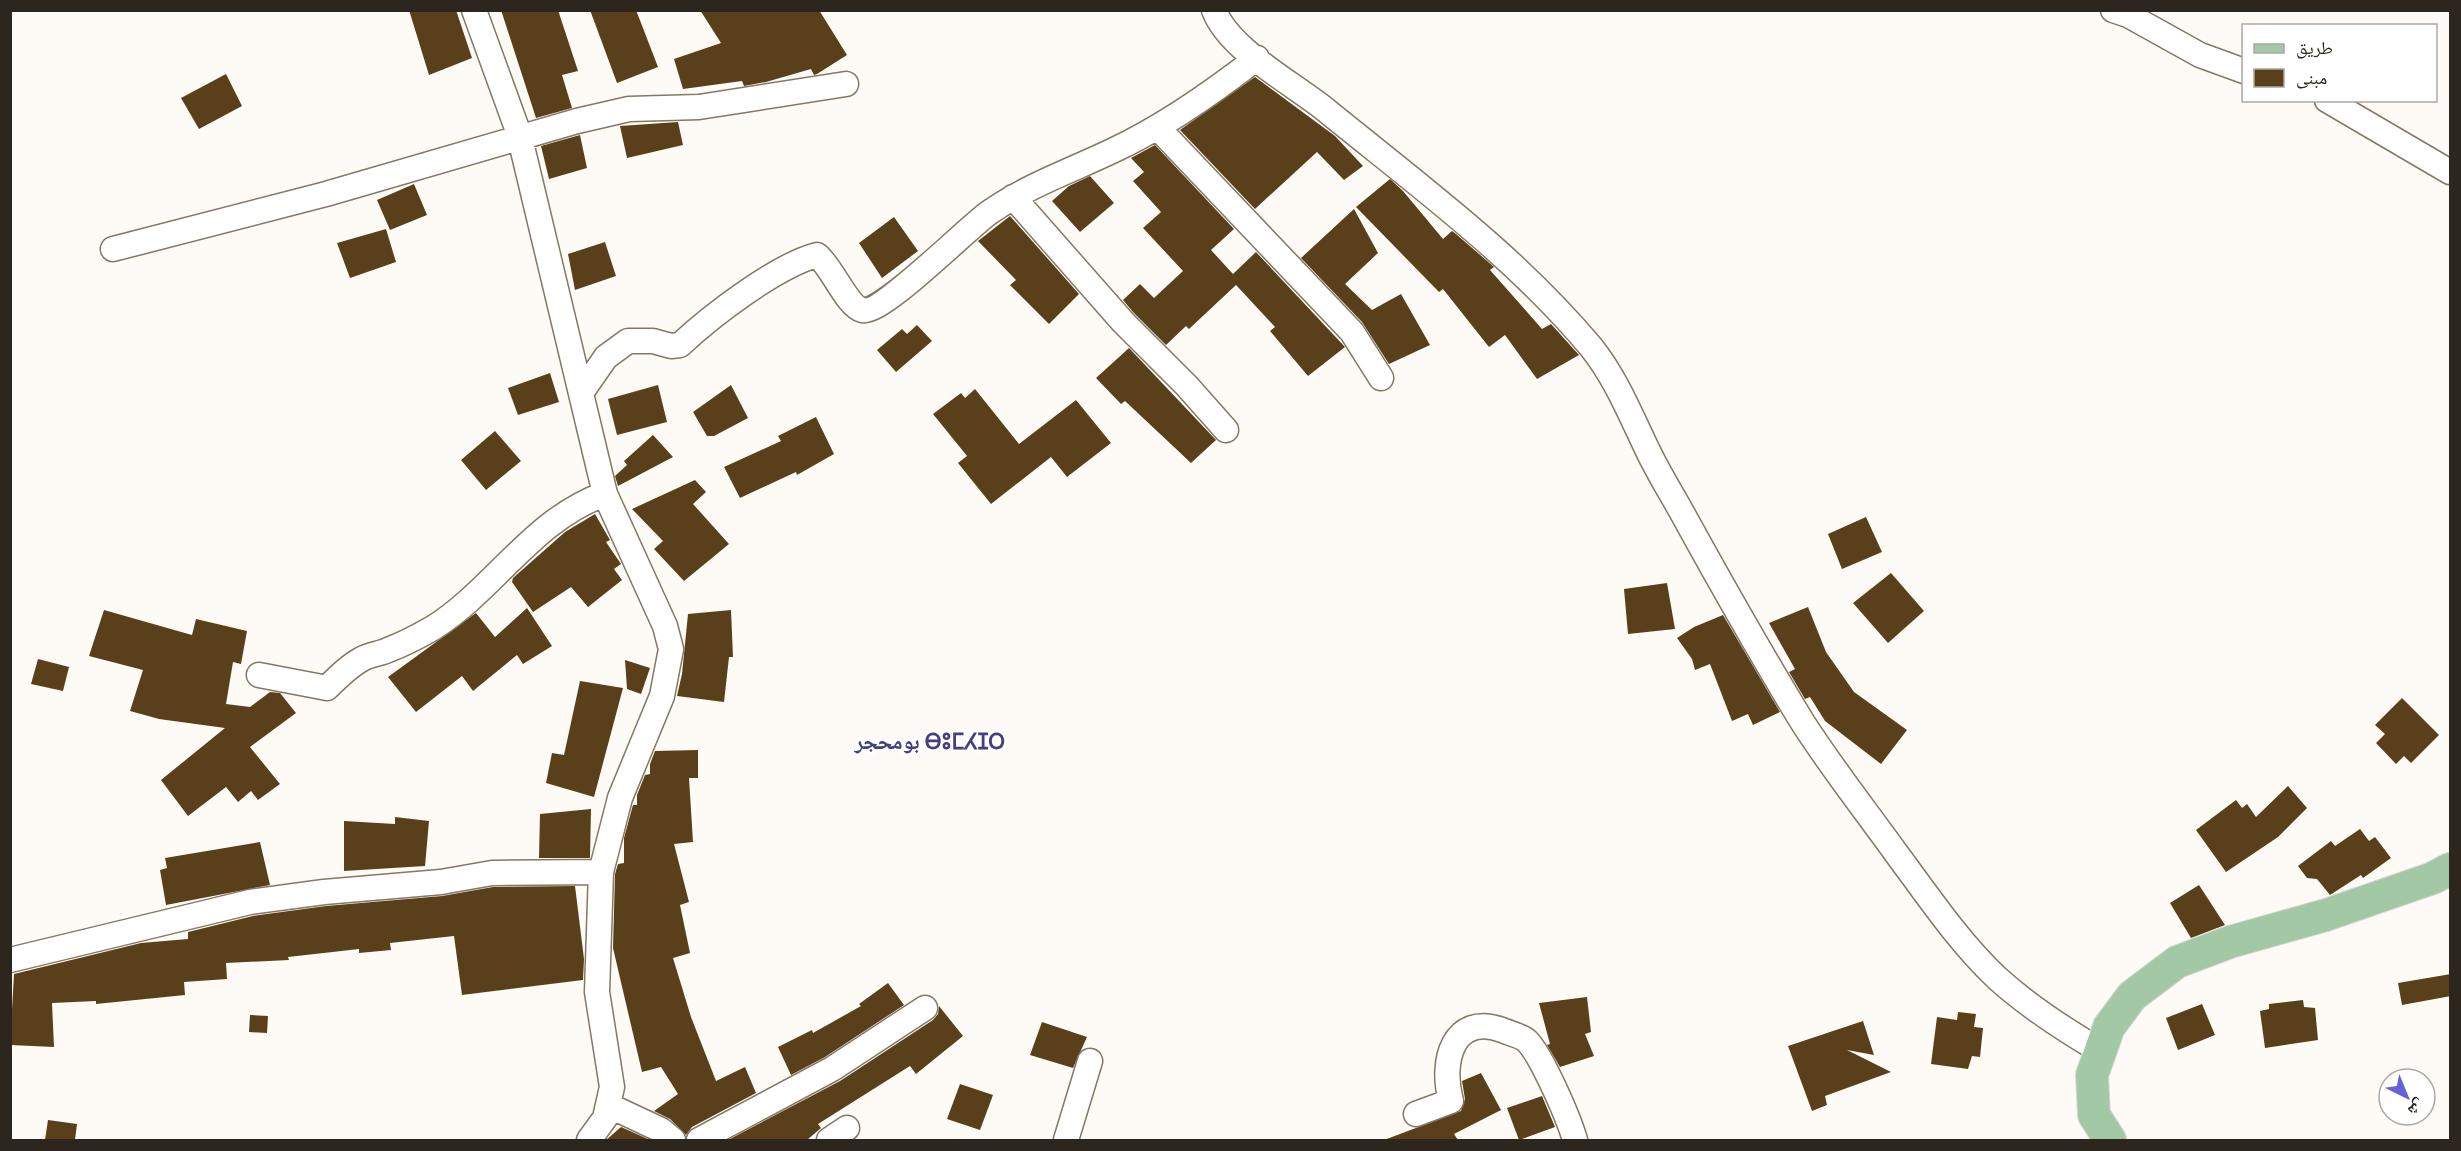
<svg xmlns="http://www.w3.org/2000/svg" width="2461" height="1151" viewBox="0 0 2461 1151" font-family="Cabin,'Noto Naskh Arabic','Noto Sans Tifinagh',sans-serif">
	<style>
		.building { fill: #59401a }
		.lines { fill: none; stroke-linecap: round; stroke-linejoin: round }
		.minor-casing { stroke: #857764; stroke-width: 27 }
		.major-casing { stroke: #d9d8d6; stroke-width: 34 }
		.minor { stroke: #fff; stroke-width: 24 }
		.major { stroke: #a3c8a6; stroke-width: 32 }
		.labels { text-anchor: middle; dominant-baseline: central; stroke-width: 6; stroke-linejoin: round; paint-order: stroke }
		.quarter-label { font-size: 22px; font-weight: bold; fill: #42407d; stroke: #fff }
	</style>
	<rect width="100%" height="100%" fill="#fefbf6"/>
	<path class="building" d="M 409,10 L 456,10 L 472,58 L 429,75 Z
		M 501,10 L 558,10 L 578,71 L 562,75 L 572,108 L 536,118 Z
		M 590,10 L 636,10 L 658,67 L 617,83 Z
		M 700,10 L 819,10 L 847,55 L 817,74 L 814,75 L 811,69 L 766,82 L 744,86 L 742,81 L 683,89 L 674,59 L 721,43 Z
		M 226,74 L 242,106 L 199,129 L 181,98 Z
		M 1255,77 L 1335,136 L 1363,166 L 1344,180 L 1317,152 L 1255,209 L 1180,130 Z
		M 678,122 L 683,145 L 627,158 L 620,126 Z
		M 580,135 L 587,168 L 549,179 L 541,146 Z
		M 1155,145 L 1234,229 L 1211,250 L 1233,274 L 1256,252 L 1345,347 L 1308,376 L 1270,331 L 1275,327 L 1236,285 L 1189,329 L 1186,326 L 1166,345 L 1133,312 L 1123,300 L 1140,284 L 1154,298 L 1183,271 L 1143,228 L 1161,212 L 1133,181 L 1144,172 L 1131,158 Z
		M 1090,176 L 1114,203 L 1080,232 L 1052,201 L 1069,186 Z
		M 1390,179 L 1403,191 L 1443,239 L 1452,231 L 1456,234 L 1494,267 L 1490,270 L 1542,329 L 1551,324 L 1579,355 L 1537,379 L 1505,335 L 1489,347 L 1443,289 L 1439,292 L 1356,207 Z
		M 414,184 L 427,215 L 390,230 L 377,200 Z
		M 1354,209 L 1378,253 L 1345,284 L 1372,310 L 1401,294 L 1430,345 L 1389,364 L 1362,322 L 1301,258 Z
		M 1010,216 L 1079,294 L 1049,324 L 1010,285 L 1016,280 L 978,241 Z
		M 894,217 L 918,251 L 882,278 L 859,243 Z
		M 386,229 L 396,262 L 350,278 L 337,243 Z
		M 605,242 L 616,276 L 575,290 L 568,254 Z
		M 917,325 L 932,341 L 896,372 L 877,350 L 902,329 L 907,334 Z
		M 1129,348 L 1216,440 L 1191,463 L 1125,401 L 1121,404 L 1096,378 Z
		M 550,373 L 559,402 L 518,415 L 508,388 Z
		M 658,385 L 667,422 L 617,435 L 608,399 Z
		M 731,385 L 748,418 L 714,436 L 707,436 L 693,412 Z
		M 975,389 L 1019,444 L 1076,400 L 1111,443 L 1067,477 L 1051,457 L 991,504 L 958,463 L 967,456 L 933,414 L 961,393 L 965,398 Z
		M 816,417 L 834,454 L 797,475 L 796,472 L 740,498 L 724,467 L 781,441 L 778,436 Z
		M 495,431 L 521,461 L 486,490 L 461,460 Z
		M 653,435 L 673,457 L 618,486 L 615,476 L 627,465 L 624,461 Z
		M 695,480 L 706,492 L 693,504 L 729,544 L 684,581 L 654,549 L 663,541 L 632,509 Z
		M 595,514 L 610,540 L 606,542 L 621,564 L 614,569 L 622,580 L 588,607 L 571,587 L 533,612 L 512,582 L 513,578 L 565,532 Z
		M 1866,517 L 1882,552 L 1842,569 L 1828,534 Z
		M 1891,573 L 1924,611 L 1888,643 L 1853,603 Z
		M 1667,583 L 1675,629 L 1628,634 L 1624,589 Z
		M 1808,607 L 1826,652 L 1854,692 L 1907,730 L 1881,764 L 1825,721 L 1810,697 L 1805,699 L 1789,672 L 1795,669 L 1769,623 Z
		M 527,608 L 552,646 L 523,664 L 517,655 L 473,691 L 462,676 L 416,712 L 388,677 L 476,613 L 495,637 Z
		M 104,610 L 192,635 L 196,619 L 247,631 L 241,664 L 233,662 L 226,704 L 250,707 L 270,692 L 280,693 L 296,713 L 250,747 L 280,784 L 258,800 L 251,791 L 238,802 L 226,787 L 188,816 L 161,780 L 225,728 L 159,719 L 130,711 L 143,670 L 89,656 Z
		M 731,610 L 733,657 L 729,657 L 724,702 L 677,696 L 682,674 L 688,614 Z
		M 1723,615 L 1780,712 L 1753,725 L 1748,714 L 1732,721 L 1710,664 L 1695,670 L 1692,659 L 1677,638 L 1694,627 Z
		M 38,659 L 69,667 L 63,691 L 31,684 Z
		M 625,660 L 650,668 L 641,694 L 627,689 Z
		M 580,681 L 623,688 L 594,797 L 546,783 L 552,753 L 564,755 Z
		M 2402,698 L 2439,735 L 2411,763 L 2404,756 L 2396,764 L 2376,743 L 2385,734 L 2375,725 Z
		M 698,750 L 698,778 L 689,778 L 693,842 L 674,844 L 689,902 L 680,905 L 690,953 L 673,958 L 691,1017 L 716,1081 L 745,1067 L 756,1093 L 692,1127 L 686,1135 L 670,1119 L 654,1111 L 678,1094 L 661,1067 L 642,1072 L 613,948 L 615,874 L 618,864 L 624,863 L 624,838 L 633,805 L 637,805 L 637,795 L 645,775 L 650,774 L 650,764 L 655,751 Z
		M 2288,786 L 2307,808 L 2278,837 L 2226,872 L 2196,830 L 2236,800 L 2242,808 L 2247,804 L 2256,817 Z
		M 591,809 L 590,858 L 539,858 L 540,814 Z
		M 395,817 L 429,821 L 425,866 L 344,871 L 344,821 L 395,824 Z
		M 2360,829 L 2369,841 L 2375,837 L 2391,858 L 2363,878 L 2361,875 L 2330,895 L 2317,879 L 2307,878 L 2298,866 L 2331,841 L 2335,846 Z
		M 260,842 L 270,885 L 166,905 L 160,870 L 167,868 L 165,858 Z
		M 2199,885 L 2225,925 L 2191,938 L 2170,903 Z
		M 575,886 L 584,959 L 583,980 L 462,995 L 454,936 L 390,943 L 391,950 L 359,953 L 359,949 L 288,957 L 289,960 L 226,963 L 227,979 L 184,982 L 185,995 L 96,1004 L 96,1001 L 52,1003 L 54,1047 L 10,1045 L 14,974 L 141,943 L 188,939 L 188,932 L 253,916 L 326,906 L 442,896 L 493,887 Z
		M 2451,974 L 2451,996 L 2402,1005 L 2398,983 Z
		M 888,983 L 904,1005 L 825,1057 L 791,1075 L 778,1047 L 812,1030 L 813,1033 L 861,1006 L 859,1004 Z
		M 1587,997 L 1591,1032 L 1585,1034 L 1594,1056 L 1560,1067 L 1547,1045 L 1550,1044 L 1539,1003 Z
		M 2303,1000 L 2304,1007 L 2315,1008 L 2318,1040 L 2265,1048 L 2260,1011 L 2269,1009 L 2269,1004 Z
		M 2202,1004 L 2215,1035 L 2178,1050 L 2166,1018 Z
		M 939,1006 L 963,1036 L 916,1074 L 910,1066 L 818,1124 L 821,1128 L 807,1140 L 728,1140 L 840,1081 L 933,1020 L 938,1014 Z
		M 1958,1012 L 1976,1014 L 1974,1027 L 1983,1028 L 1980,1057 L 1972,1056 L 1968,1069 L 1931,1064 L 1937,1017 L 1957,1020 Z
		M 250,1015 L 268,1016 L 267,1033 L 249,1032 Z
		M 1863,1021 L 1874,1055 L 1847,1050 L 1891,1072 L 1825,1096 L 1827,1105 L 1812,1111 L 1788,1046 Z
		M 1042,1022 L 1087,1037 L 1073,1068 L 1030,1055 Z
		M 1481,1073 L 1501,1110 L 1454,1134 L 1458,1140 L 1384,1140 L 1461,1111 L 1465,1099 L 1462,1081 Z
		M 960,1084 L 993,1095 L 980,1130 L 947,1119 Z
		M 1542,1096 L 1555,1127 L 1519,1140 L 1507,1108 Z
		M 48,1120 L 77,1124 L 75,1140 L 45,1140 Z
		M 621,1127 L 650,1140 L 606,1140 Z"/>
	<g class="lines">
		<g class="minor-casing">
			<path id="minor" d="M 474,10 L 519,134 L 605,494 L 665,626 L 671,649 L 662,696 L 620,798 L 601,872 L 597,992 L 612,1087 L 605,1118 L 589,1140
				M 1214,10 C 1229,50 1294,84 1327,111 C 1418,185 1516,257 1591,347 C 1616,378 1631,416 1648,451 C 1659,474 1673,496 1685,518 C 1723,587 1762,656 1803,723 C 1832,768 1865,810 1896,853 C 1928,896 1958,941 1997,978 C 2028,1006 2063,1029 2099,1050
				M 2113,10 L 2128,15 L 2200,55 L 2244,71
				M 2327,100 L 2450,172
				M 1157,127 L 1352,332 L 1381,378
				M 1013,197 L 1123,322 L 1187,386 L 1226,430
				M 113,249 L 326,194 L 577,121 L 629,109 L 699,107 L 846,84
				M 581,393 L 606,357 L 628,341 L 653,341 L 671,346 L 680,345 C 711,316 776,266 817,255 C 832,267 847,306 862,310 C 882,315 969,226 990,212 C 1029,185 1070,171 1112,151 C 1164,127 1212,93 1257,58
				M 259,675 L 327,688 C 338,677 349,666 362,659 C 370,654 380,654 388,650 C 404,644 419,636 433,628 C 495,589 533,519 605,494
				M 10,960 L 250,902 L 324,892 L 441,882 L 492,873 L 601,872
				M 610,1106 L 661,1130 L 673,1140
				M 1416,1114 L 1451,1101 C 1440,1062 1453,1012 1502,1030 C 1509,1033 1522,1036 1527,1041 C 1542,1056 1569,1119 1575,1140
				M 699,1140 L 832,1069 L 925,1008
				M 829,1140 L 847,1128
				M 1066,1140 L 1090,1061"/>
		</g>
		<g class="major-casing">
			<path id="major" d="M 2110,1140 L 2094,1115 L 2092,1075 L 2109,1027 L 2132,996 L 2177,962 L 2230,942 L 2326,915 L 2433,878 L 2450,869"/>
		</g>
		<use href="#minor" class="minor"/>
		<use href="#major" class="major"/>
	</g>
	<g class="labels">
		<g class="quarter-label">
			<text x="930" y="741">بومحجر ⴱⵓⵎⵃⵊⵔ</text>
		</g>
	</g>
	<rect width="2461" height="1151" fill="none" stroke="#2c261e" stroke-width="24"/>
	<rect x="2242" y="24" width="195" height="78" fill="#ffffff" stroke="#aba8a5" stroke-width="1.5"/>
	<rect x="2254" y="44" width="30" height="9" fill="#a3c8a6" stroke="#aba8a5" stroke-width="1.5"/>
	<text x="2296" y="54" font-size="18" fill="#2c261e">طريق</text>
	<rect x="2254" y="69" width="30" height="18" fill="#59401a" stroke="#aba8a5" stroke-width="1.5"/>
	<text x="2296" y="84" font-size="18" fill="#2c261e">مبنى</text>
	<g transform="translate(2407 1097) rotate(137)"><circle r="28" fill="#ffffff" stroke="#aba8a5" stroke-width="1.5"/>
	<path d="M0-4.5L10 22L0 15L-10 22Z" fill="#6860d9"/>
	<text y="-9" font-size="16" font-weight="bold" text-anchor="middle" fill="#2c261e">ش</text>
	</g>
</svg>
